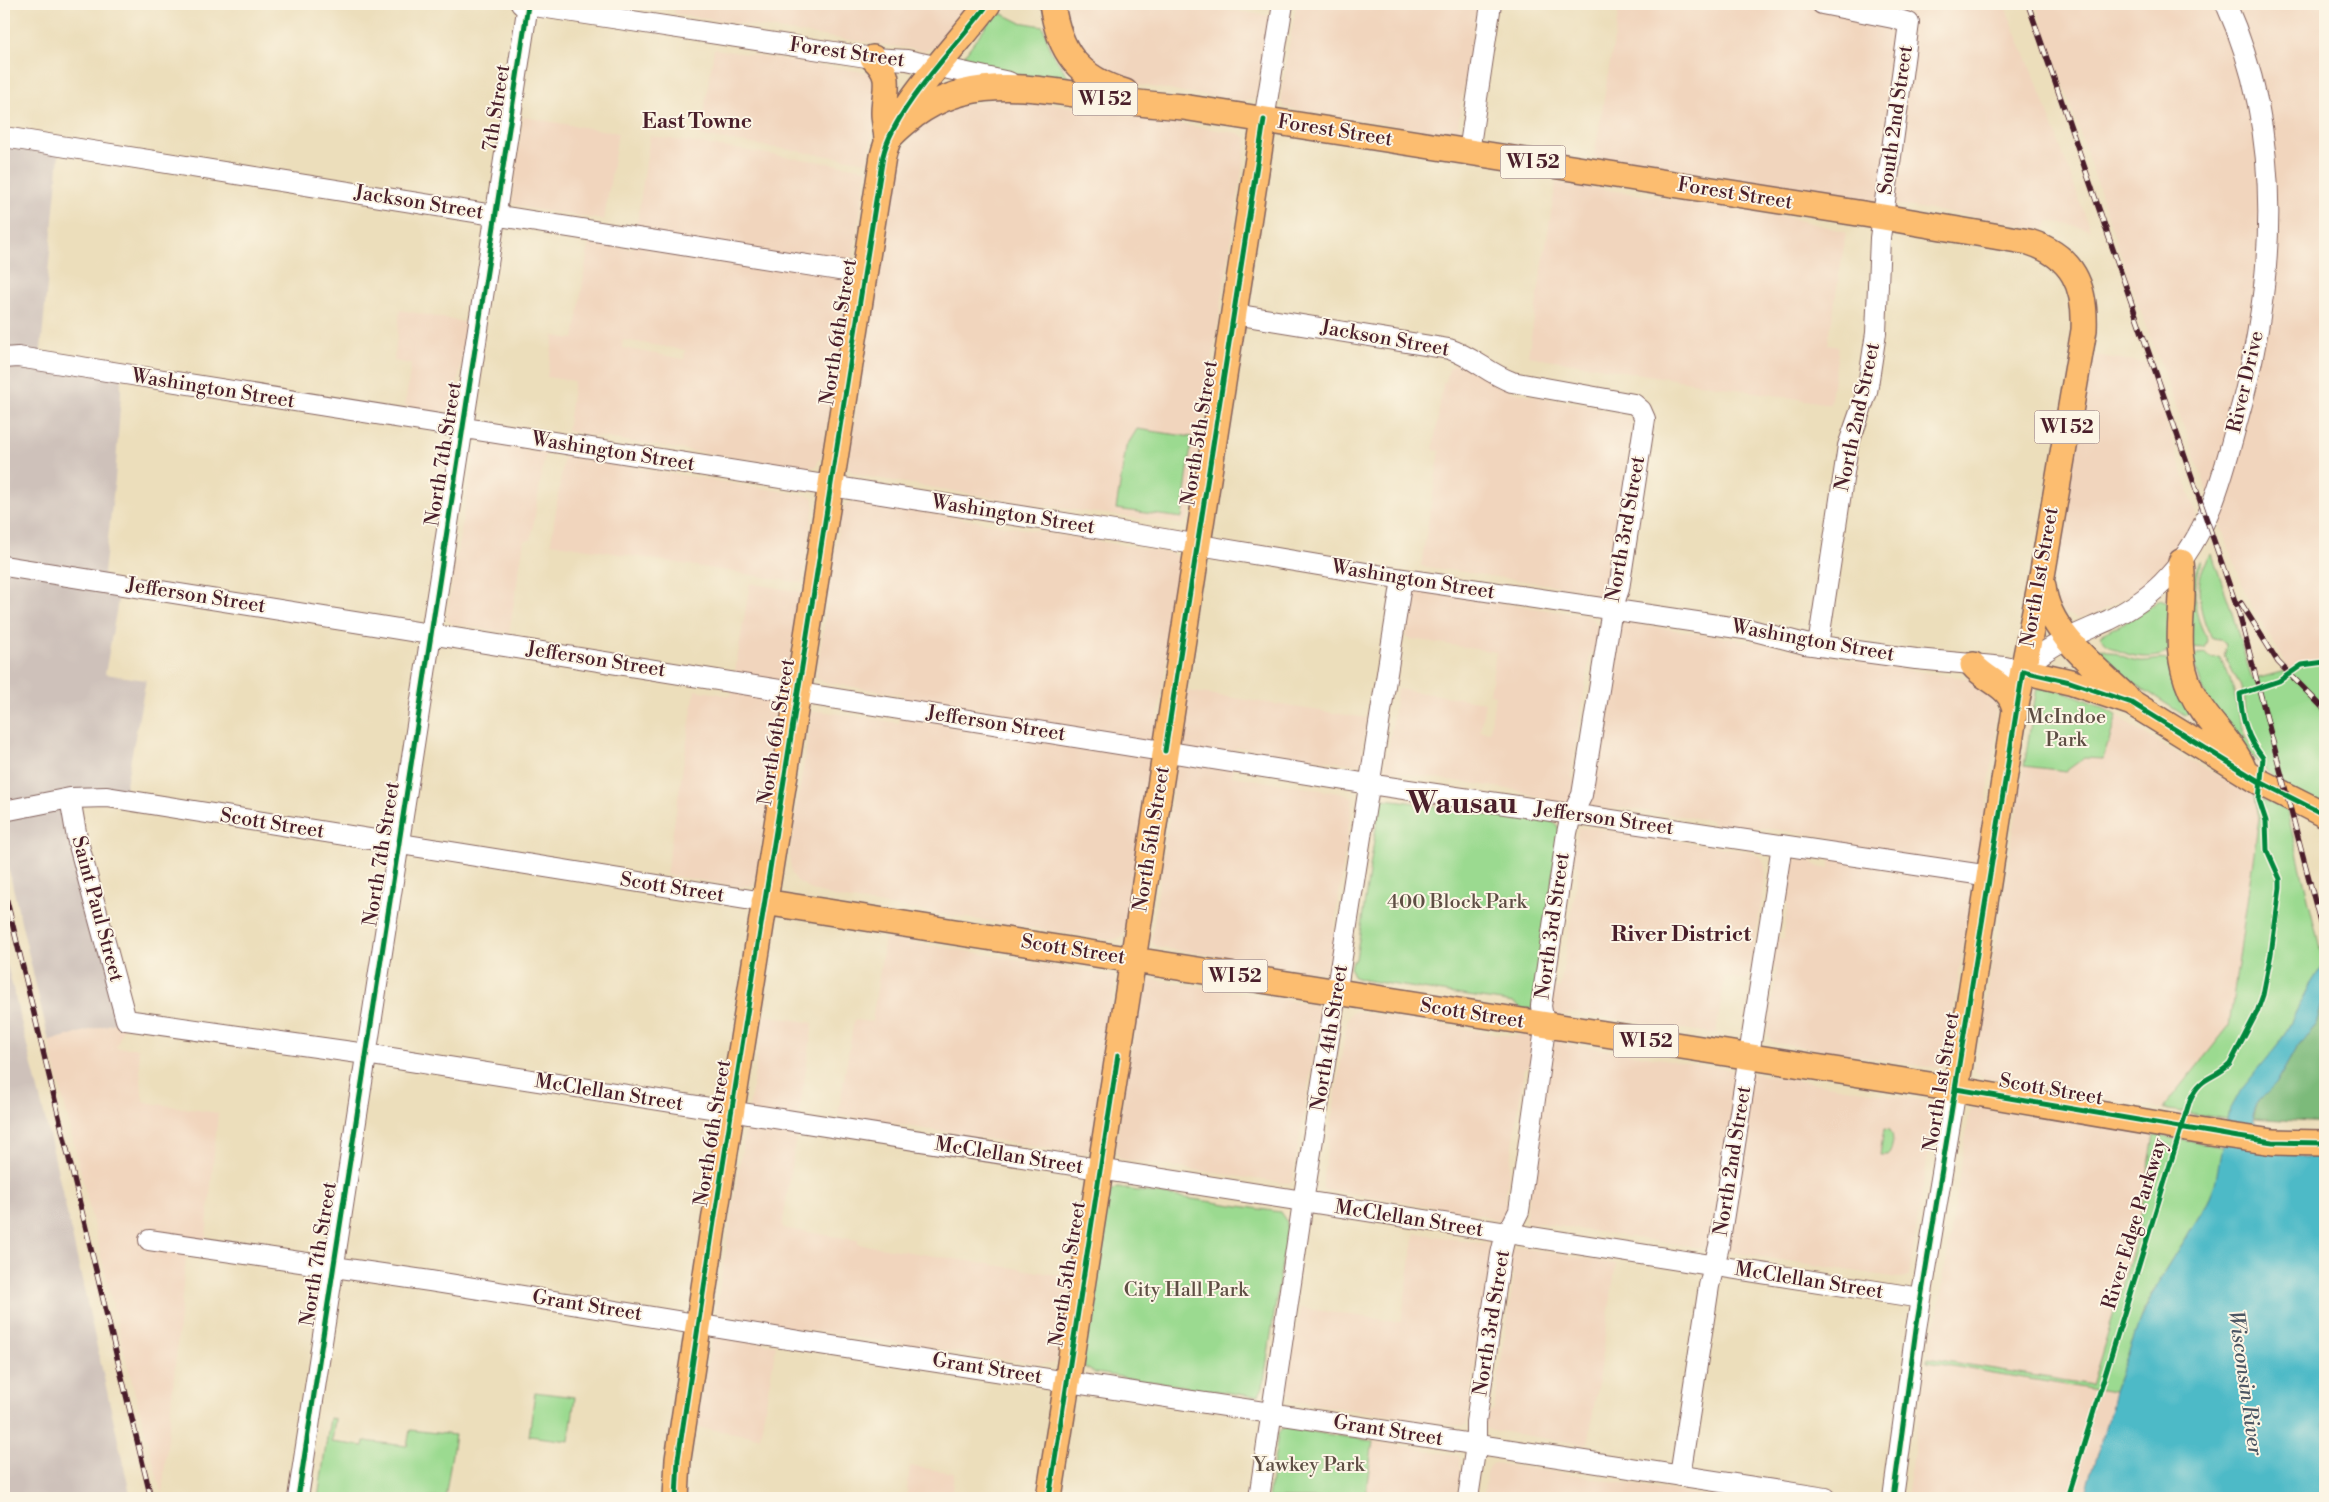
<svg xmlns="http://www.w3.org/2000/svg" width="2329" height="1502" viewBox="0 0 2329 1502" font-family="'Libre Bodoni',serif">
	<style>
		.built { fill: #f1d5bd; fill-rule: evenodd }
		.industrial { fill: #cec1ba }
		.green { fill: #9bda90; stroke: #727c5e }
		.forest { fill: #7cba7a; stroke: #636c52 }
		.water { fill: #4dbac7; stroke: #4c6c79 }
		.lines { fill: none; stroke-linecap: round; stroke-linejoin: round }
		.minor-casing { stroke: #83625d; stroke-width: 22 }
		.major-casing { stroke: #83625d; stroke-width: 28 }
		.minor { stroke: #fff; stroke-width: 20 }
		.major { stroke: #fcbd6f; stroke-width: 25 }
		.rail-casing { stroke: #4a1f2b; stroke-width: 5.5 }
		.rail { stroke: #fcf5e5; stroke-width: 4; stroke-dasharray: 11; stroke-linecap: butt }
		.cycleway-casing { stroke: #fcf5e5; stroke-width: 8 }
		.cycleway { stroke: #00873e; stroke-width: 5 }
		.labels { text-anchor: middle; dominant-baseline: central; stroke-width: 4; stroke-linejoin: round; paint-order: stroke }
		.shield { fill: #fcf5e5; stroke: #7f5f63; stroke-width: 1 }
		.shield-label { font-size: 19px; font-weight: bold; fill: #4a1f2b }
		.street-label { font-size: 20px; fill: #4a1f2b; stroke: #fcf5e5 }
		.park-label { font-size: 20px; fill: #5e4e44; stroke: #fcf5e5 }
		.neighbourhood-label { font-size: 21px; font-weight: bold; fill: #4a1f2b; stroke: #fcf5e5 }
		.water-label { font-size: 21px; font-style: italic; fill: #4b5562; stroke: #fcf5e5 }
		.quarter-label { font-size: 22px; font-weight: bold; fill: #4a1f2b; stroke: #fcf5e5 }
		.town-label { font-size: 30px; font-weight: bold; fill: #4a1f2b; stroke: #fcf5e5 }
	</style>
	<rect width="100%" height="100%" fill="#fcf5e5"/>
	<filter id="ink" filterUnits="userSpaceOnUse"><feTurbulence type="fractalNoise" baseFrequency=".02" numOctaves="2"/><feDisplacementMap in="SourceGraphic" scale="10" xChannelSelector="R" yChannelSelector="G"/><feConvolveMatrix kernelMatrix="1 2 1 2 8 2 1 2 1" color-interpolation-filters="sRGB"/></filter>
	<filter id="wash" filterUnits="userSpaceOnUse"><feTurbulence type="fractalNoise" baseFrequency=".0096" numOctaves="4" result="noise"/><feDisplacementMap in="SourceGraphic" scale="20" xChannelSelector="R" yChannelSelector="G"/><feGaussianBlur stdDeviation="1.12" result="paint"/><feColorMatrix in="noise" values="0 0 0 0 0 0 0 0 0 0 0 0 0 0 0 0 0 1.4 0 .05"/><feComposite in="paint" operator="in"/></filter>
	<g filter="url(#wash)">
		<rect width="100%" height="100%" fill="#ecdebb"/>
		<path class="built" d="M 676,4 L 973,4 L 939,46 L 924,51 L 674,14 Z
			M 1065,4 L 1190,4 L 1271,16 L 1256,96 L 1254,100 L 1242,101 L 1133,84 L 1105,75 L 1080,51 L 1072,33 Z
			M 1296,4 L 1478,4 L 1458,125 L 1462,126 L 1460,131 L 1453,135 L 1285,108 L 1282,104 L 1281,95 Z
			M 1620,4 L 2004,4 L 2042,96 L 2090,229 L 2049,221 L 2044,231 L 2002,221 L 1594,157 Z
			M 2036,4 L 2325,4 L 2325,660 L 2290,670 L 2249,602 L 2135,296 Z
			M 714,49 L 872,73 L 878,95 L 868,162 L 700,136 Z
			M 1005,96 L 1230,132 L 1238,133 L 1247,138 L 1188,517 L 1182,524 L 1036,505 L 858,475 L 850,471 L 848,464 L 892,192 L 901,153 L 919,126 L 936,111 Z
			M 523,117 L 618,133 L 604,220 L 526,208 L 513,204 L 512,197 Z
			M 650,136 L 867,169 L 822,456 L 815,467 L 802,468 L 567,432 L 574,381 L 547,377 L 554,336 L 574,339 L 589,243 L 633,249 ZM 623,340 L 685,350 L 684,359 L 622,348 Z
			M 1556,182 L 1787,217 L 1846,232 L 1828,345 L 1839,347 L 1830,404 L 1528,356 Z
			M 400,310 L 469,323 L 453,410 L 441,412 L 405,406 L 411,364 L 394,361 Z
			M 2089,354 L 2147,363 L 2197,517 L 2191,530 L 2171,557 L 2135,592 L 2098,613 L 2077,618 L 2063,612 L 2058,606 L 2054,579 Z
			M 1454,364 L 1463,366 L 1513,392 L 1581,404 L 1622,415 L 1631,420 L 1632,428 L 1609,578 L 1612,584 L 1607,595 L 1596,597 L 1586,590 L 1421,566 L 1440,451 L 1433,450 L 1443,383 L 1446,382 L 1449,369 Z
			M 486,443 L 545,453 L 531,540 L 524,540 L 509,633 L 452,624 L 446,619 L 474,453 L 477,446 Z
			M 564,456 L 811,496 L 814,499 L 814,506 L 802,583 L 551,543 Z
			M 855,501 L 1171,553 L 1180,559 L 1174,612 L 1125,929 L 1120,938 L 1112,940 L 1101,939 L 833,897 L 812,890 L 797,881 L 792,874 L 789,855 L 812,712 L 821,711 L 899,723 L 903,695 L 823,682 L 816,677 L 841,512 L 845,504 Z
			M 750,583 L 801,592 L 756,878 L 753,885 L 740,887 L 666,875 L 695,690 L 731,696 Z
			M 1418,591 L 1582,615 L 1590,617 L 1595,622 L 1599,632 L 1597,651 L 1590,655 L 1571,776 L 1578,785 L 1569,803 L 1551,801 L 1515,790 L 1390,771 L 1385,768 L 1385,757 L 1388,753 L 1397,689 L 1485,702 L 1480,731 L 1490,732 L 1495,695 L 1490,694 L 1496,652 L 1406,638 L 1413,595 Z
			M 1622,622 L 1763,643 L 1881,666 L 1977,680 L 1991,691 L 1996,706 L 1995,745 L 1945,1062 L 1942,1067 L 1934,1068 L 1774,1043 L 1767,1035 L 1777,969 L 1771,967 L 1776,937 L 1783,940 L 1793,862 L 1797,859 L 1811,861 L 1819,867 L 1829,869 L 1834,838 L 1756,827 L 1714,825 L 1710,820 L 1624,808 L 1609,810 L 1592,808 L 1589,805 L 1619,624 Z
			M 1187,691 L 1367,718 L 1362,749 L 1366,753 L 1364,761 L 1357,765 L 1236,747 L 1232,776 L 1346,794 L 1353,799 L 1334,929 L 1336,933 L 1331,967 L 1325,972 L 1320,973 L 1157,947 L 1151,942 Z
			M 2117,716 L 2164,746 L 2255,795 L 2259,818 L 2229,1026 L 2163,1109 L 1982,1078 L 1975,1071 L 2024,766 L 2066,771 L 2084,758 L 2103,758 Z
			M 1578,828 L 1594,828 L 1748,851 L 1762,858 L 1765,867 L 1764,887 L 1748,980 L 1725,977 L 1716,1034 L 1577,1013 L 1557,1016 L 1548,1008 L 1552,989 L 1560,987 L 1579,867 L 1573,857 Z
			M 885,938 L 1114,975 L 1115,984 L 1093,1137 L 1089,1151 L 1083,1154 L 1073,1153 L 838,1115 L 854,1020 L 872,1022 Z
			M 1151,979 L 1314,1004 L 1319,1007 L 1320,1015 L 1292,1183 L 1283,1183 L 1120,1159 L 1116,1151 L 1116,1144 L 1127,1073 L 1142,989 L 1147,981 Z
			M 1356,1011 L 1512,1036 L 1526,1034 L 1536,1040 L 1536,1060 L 1524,1070 L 1505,1201 L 1511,1210 L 1504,1221 L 1493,1220 L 1483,1215 L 1323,1189 L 1323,1176 L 1347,1022 L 1351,1013 Z
			M 764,1015 L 813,1023 L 782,1228 L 858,1240 L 858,1244 L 1072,1277 L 1056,1363 L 1039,1364 L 779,1326 L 718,1314 L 716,1310 Z
			M 126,1020 L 116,1048 L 138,1048 L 143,1102 L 218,1113 L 204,1258 L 186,1256 L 162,1495 L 126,1359 L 49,1041 Z
			M 1554,1037 L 1560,1037 L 1564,1043 L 1932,1102 L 1935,1106 L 1935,1111 L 1909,1275 L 1905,1278 L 1899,1278 L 1538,1223 L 1532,1226 L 1528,1224 L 1525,1221 L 1551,1043 Z
			M 1977,1107 L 2154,1135 L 2138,1233 L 2092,1385 L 1927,1358 L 1938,1313 L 1968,1122 L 1970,1112 Z
			M 1415,1233 L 1481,1243 L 1485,1241 L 1493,1245 L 1467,1425 L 1457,1426 L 1292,1401 L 1287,1394 L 1287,1388 L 1300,1308 L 1401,1322 Z
			M 1518,1247 L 1616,1264 L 1588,1445 L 1486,1429 L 1483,1417 L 1494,1409 L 1514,1277 L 1507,1267 L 1511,1250 Z
			M 716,1336 L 776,1345 L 760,1437 L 696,1427 L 711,1341 Z
			M 1927,1362 L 2114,1393 L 2101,1444 L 2084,1498 L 1906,1498 Z
			M 1373,1441 L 1459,1456 L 1461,1469 L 1456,1498 L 1365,1498 Z
			M 1494,1463 L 1604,1480 L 1723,1498 L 1483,1498 L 1488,1469 L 1490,1465 Z
			M 910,1466 L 954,1473 L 951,1498 L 906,1498 Z"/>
		<path class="industrial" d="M 4,137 L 60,145 L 40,360 L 121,374 L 121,394 L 115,479 L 103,581 L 121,584 L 105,674 L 146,680 L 123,800 L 71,798 L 126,1020 L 49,1041 L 4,849 Z
			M 4,952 L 54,1155 L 131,1498 L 4,1498 Z"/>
		<path class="green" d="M 997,11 L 1019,22 L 1043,26 L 1051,52 L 1068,76 L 1068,81 L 1063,83 L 969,68 L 968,61 L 963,57 Z
			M 1137,429 L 1192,437 L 1182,518 L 1116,509 L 1126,447 Z
			M 2212,554 L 2229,603 L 2252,680 L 2325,660 L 2325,815 L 2287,796 L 2264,767 L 2258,745 L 2247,723 L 2245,701 L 2240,685 L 2224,655 L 2226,645 L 2220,639 L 2212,638 C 2199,615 2191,576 2212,554 Z
			M 2200,560 L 2202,561 C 2192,590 2192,614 2208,640 L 2205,648 L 2190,647 L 2191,582 Z
			M 2160,600 L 2173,605 L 2170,651 C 2151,664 2111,655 2100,635 L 2135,617 Z
			M 2101,648 C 2114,651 2125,659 2139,661 C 2150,662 2163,656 2171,662 L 2192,709 L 2185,716 L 2128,679 L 2097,652 Z
			M 2205,653 L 2212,659 L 2220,658 C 2237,686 2234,704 2244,731 C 2248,742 2257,751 2259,762 L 2244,751 L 2212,714 L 2192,658 L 2197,654 Z
			M 2039,688 C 2059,686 2100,705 2117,716 L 2103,759 L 2084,758 L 2066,771 L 2024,766 L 2036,693 Z
			M 2255,795 L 2287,811 L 2324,965 L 2310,985 L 2279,1044 L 2228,1114 L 2227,1119 L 2163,1109 L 2229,1026 L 2259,818 Z
			M 1383,799 C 1426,802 1469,817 1513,817 C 1527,818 1546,815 1557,825 L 1560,832 L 1532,1009 L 1522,1009 L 1514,1003 L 1364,980 L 1354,977 L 1350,969 L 1351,963 L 1356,959 L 1377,821 C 1378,812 1373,804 1383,799 Z
			M 1884,1129 L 1890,1130 C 1895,1136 1893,1150 1887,1155 L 1880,1155 Z
			M 2154,1135 L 2224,1147 L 2215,1184 L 2208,1202 L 2162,1276 L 2143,1312 L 2114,1393 L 1927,1362 L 1927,1358 L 2092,1385 L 2138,1233 Z
			M 1118,1188 L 1280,1212 L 1287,1222 L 1287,1229 L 1263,1387 L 1259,1395 L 1251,1396 L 1095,1373 L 1084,1367 L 1083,1359 L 1107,1201 L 1110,1192 Z
			M 535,1392 L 575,1397 L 569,1441 L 529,1436 Z
			M 330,1418 L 335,1419 L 332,1442 L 363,1446 L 364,1441 L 407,1446 L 410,1430 L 455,1435 L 445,1498 L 318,1498 Z
			M 1286,1428 L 1373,1441 L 1365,1498 L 1268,1498 L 1278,1435 L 1281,1429 Z"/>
		<path class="forest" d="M 2325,991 L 2325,1123 L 2252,1118 L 2256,1104 L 2276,1084 L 2296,1048 L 2316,1025 Z"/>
		<path class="water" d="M 2325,961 L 2325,991 L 2316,1025 L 2296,1048 L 2276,1084 L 2256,1104 L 2252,1115 C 2256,1143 2299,1167 2325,1153 L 2325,1498 L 2084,1498 L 2101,1444 L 2114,1393 L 2140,1320 L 2162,1276 L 2208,1202 L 2215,1184 L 2228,1114 L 2241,1090 L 2279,1044 L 2310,985 Z"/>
	</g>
	<g filter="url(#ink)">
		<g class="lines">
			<g class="minor-casing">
				<path id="minor" d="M 521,4 L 873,58 L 907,60 L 1009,82
					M 1264,120 L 1283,4
					M 4,137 L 864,274
					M 1469,152 L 1491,4
					M 1234,314 L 1449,349 C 1472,356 1489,374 1512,382 L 1634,404 L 1641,410 L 1645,419 L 1619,589 L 1612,609 L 1582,795 L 1570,819 L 1567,833 L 1541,1006 L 1545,1029 L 1519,1211 L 1504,1241 L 1501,1254 L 1476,1422 L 1476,1445 L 1468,1498
					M 4,358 L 18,357 L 1152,537 L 1384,576 L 1751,630 L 1805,644 L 1916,659 L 2005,667 L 2023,671 C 2045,645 2079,634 2109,620 C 2131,609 2152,595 2168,577 C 2207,535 2222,480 2236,426 C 2275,288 2286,138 2226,4
					M 4,566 L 1369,784 L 1990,876
					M 1818,646 L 1848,446 L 1867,392 L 1876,333 L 1880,238 L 1909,23 L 1893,18 L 1822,4
					M 70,798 L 77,838 L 126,1020 L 366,1054 L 1921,1298
					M 4,811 L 70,798 L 107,797 L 764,902
					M 149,1240 L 430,1281 L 806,1342 L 1826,1498
					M 1680,1476 L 1709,1286 L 1719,1246 L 1782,845
					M 298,1498 L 528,4
					M 1259,1498 L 1303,1202 L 1402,579
					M 1893,1498 L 1916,1329 L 1956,1089"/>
			</g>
			<g class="major-casing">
				<path id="major" d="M 1052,4 C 1059,51 1078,78 1125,92
					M 873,58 C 894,77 884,89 884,113 C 884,122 887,131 887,141
					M 887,141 C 894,131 906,122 915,115 C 973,72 1042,90 1107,99 C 1132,103 1157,105 1183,107 L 1883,217 L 2029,242 C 2073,256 2086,286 2084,330 L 2042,576 L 2015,710 L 1956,1089
					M 2181,562 C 2187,609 2170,643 2191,691 C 2204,720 2231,739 2243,768
					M 2043,586 C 2047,631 2095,667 2126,697
					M 1973,665 C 1987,682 2011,685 2015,710
					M 2023,671 L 2070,682 L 2132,703 L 2260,782 L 2325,815
					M 764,902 L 1936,1086 L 2210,1133 L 2273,1142 L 2325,1143
					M 676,1498 L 678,1459 L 713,1228 L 883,156 C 894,108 958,45 988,4
					M 1049,1498 L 1264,120"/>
			</g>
			<use href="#minor" class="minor"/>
			<use href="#major" class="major"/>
			<g class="rail-casing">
				<path id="rail" d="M 2028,4 L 2239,613 L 2325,940
					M 2241,603 L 2278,662 L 2325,710
					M 4,889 L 151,1498"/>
			</g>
			<use href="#rail" class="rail"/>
			<g class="cycleway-casing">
				<path id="cycleway" d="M 1165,751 L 1264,120
					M 1956,1089 L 2238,1137 L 2273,1142 L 2325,1143
					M 298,1498 L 528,5 L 521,4
					M 676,1498 L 678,1459 L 713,1228 L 883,156 C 894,108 958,45 988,4
					M 1049,1498 L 1118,1055
					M 1893,1498 L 1916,1329 L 2023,671 L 2070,682 L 2132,703 L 2260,782 L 2325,815
					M 2067,1498 L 2190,1100 C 2201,1075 2214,1080 2230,1064 L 2257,1012 L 2263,995 L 2271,954 L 2280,888 L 2280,879 L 2267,850 L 2266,821 L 2259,800 L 2263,758 C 2247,738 2242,719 2240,694 L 2279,681 L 2302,665 L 2325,662"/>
			</g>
			<use href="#cycleway" class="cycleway"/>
		</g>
	</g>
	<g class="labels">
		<g class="shield">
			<rect x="1072.5" y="82.5" width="65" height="33" rx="4"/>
			<rect x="1500.5" y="145.5" width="65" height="33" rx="4"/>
			<rect x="2034.5" y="410.5" width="65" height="33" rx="4"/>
			<rect x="1202.5" y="959.5" width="65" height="33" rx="4"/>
			<rect x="1613.5" y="1024.5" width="65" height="33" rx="4"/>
		</g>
		<g class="shield-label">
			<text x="1105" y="99">WI 52</text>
			<text x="1533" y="162">WI 52</text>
			<text x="2067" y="427">WI 52</text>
			<text x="1235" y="976">WI 52</text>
			<text x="1646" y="1041">WI 52</text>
		</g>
		<g class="street-label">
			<text transform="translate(847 53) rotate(8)">Forest Street</text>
			<text transform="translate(497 108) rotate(-81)">7th Street</text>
			<text transform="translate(1896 120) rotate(-82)">South 2nd Street</text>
			<text transform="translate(1335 131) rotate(9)">Forest Street</text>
			<text transform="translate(1735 194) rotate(9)">Forest Street</text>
			<text transform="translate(419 203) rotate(9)">Jackson Street</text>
			<text transform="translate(839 332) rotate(-81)">North 6th Street</text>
			<text transform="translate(1385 339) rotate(10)">Jackson Street</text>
			<text transform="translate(2246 382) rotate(-77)">River Drive</text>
			<text transform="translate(213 389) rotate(9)">Washington Street</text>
			<text transform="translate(1858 417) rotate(-78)">North 2nd Street</text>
			<text transform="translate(1200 433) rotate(-81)">North 5th Street</text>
			<text transform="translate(613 452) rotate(9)">Washington Street</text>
			<text transform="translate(444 454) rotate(-81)">North 7th Street</text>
			<text transform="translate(1013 515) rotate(9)">Washington Street</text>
			<text transform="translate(1626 529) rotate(-80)">North 3rd Street</text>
			<text transform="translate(2040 577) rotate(-80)">North 1st Street</text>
			<text transform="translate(1413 580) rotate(9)">Washington Street</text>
			<text transform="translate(196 596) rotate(9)">Jefferson Street</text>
			<text transform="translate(1813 641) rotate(10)">Washington Street</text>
			<text transform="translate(596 660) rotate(9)">Jefferson Street</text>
			<text transform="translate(996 724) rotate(9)">Jefferson Street</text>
			<text transform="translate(777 732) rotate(-81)">North 6th Street</text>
			<text transform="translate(1604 819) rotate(8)">Jefferson Street</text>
			<text transform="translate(272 824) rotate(9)">Scott Street</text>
			<text transform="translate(1152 839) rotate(-81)">North 5th Street</text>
			<text transform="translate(382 854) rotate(-81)">North 7th Street</text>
			<text transform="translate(672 888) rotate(9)">Scott Street</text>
			<text transform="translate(97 909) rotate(75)">Saint Paul Street</text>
			<text transform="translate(1553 926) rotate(-82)">North 3rd Street</text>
			<text transform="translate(1073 950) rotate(9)">Scott Street</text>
			<text transform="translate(1472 1014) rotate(9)">Scott Street</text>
			<text transform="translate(1330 1038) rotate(-81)">North 4th Street</text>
			<text transform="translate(1942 1082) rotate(-81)">North 1st Street</text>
			<text transform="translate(2051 1090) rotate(10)">Scott Street</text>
			<text transform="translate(609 1093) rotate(9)">McClellan Street</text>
			<text transform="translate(713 1133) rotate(-81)">North 6th Street</text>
			<text transform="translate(1009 1156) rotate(9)">McClellan Street</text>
			<text transform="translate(1733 1161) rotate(-81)">North 2nd Street</text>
			<text transform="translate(1409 1219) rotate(9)">McClellan Street</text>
			<text transform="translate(2135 1224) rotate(-73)">River Edge Parkway</text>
			<text transform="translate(319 1254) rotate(-81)">North 7th Street</text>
			<text transform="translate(1068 1274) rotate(-81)">North 5th Street</text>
			<text transform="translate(1809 1281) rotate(9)">McClellan Street</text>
			<text transform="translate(587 1306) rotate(9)">Grant Street</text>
			<text transform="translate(1492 1323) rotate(-81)">North 3rd Street</text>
			<text transform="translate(987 1369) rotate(9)">Grant Street</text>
			<text transform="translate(1388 1431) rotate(9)">Grant Street</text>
		</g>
		<g class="park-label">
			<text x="2066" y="717">McIndoe<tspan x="2066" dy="23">Park</tspan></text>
			<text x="1457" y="902">400 Block Park</text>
			<text x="1186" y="1290">City Hall Park</text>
			<text x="1309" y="1465">Yawkey Park</text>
		</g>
		<g class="neighbourhood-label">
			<text x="697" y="122">East Towne</text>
		</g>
		<g class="water-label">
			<text transform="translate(2245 1383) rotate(82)">Wisconsin River</text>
		</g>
		<g class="quarter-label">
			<text x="1681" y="934">River District</text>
		</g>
		<g class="town-label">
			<text x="1462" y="804">Wausau</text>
		</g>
	</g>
	<rect width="2329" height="1502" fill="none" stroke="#fcf5e5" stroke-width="20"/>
</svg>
